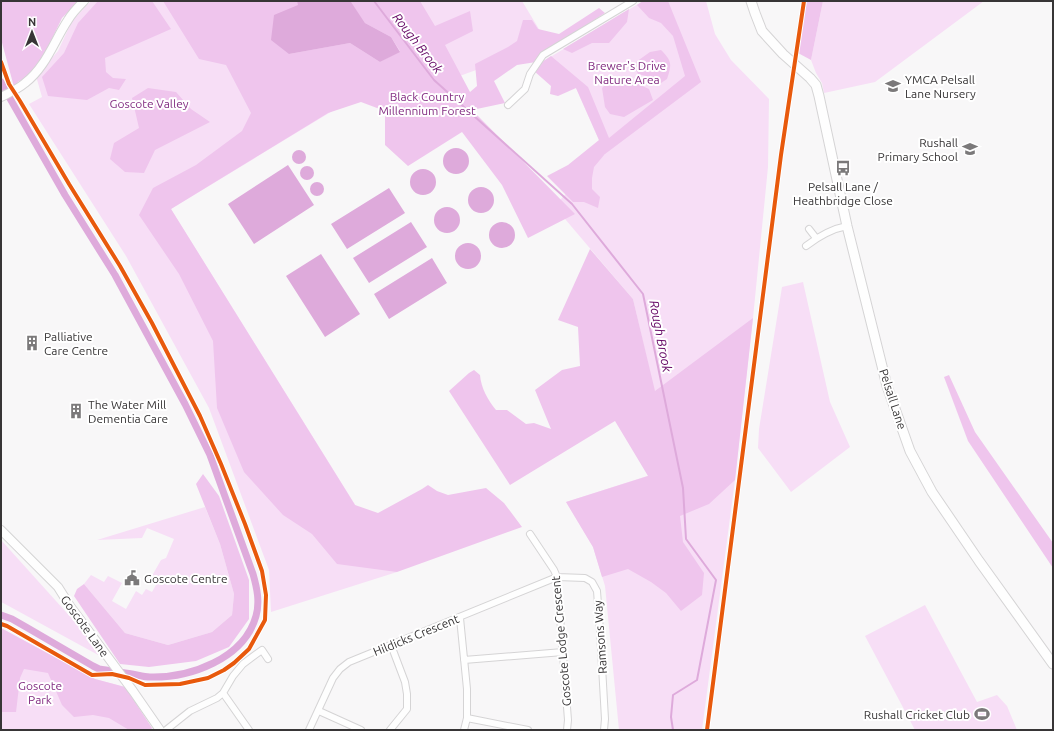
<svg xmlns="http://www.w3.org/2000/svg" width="1054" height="731" viewBox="0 0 1054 731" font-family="Ubuntu,sans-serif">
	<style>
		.green { fill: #f7def6 }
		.forest { fill: #efc5ed }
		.water { fill: #deaadb }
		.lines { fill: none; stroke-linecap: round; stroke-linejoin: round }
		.stream { stroke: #deaadb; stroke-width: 2 }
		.canal { stroke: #deaadb; stroke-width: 7 }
		.minor-casing { stroke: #d5d4d5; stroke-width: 8 }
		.tertiary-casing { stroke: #d5d4d5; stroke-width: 10 }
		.secondary-casing { stroke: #d5d4d5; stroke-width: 11 }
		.minor { stroke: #fefefe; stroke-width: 6 }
		.tertiary { stroke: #fefefe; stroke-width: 8 }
		.secondary { stroke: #fefefe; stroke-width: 9 }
		.cycleway-casing { stroke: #fff; stroke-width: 6 }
		.cycleway { stroke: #e8590c; stroke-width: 4 }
		.labels { text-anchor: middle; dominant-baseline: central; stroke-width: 4; stroke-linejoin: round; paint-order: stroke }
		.park-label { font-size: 12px; fill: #832d82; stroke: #fff }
		.poi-label { font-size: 12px; fill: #373536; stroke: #fff; text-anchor: start }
		.street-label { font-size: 12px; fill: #373536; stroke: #fff }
		.water-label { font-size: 13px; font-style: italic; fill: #640664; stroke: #fff }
	</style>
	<rect width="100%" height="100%" fill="#f8f7f8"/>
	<path class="green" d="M 91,1 L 522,1 L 548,44 L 421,90 L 362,93 L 171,209 L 397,572 L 271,612 L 269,570 L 209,408 L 126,256 L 29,104 L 42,97 L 36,76 L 58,51 L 72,21 Z
		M 643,1 L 706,1 L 715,34 L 731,60 L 769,99 L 768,167 L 753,318 L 735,480 L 702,730 L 619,730 L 605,586 L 593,547 L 566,502 L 672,468 L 633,299 L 554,206 L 605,154 L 576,88 L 542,62 Z
		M 823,1 L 984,1 L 875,82 L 824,93 L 822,83 L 816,73 L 811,60 Z
		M 803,282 L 830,402 L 850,447 L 791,492 L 758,448 L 759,429 L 782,287 Z
		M 205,507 L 220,544 L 234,594 L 232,615 L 212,632 L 168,645 L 125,633 L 84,584 L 91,575 L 104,582 L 108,576 L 122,583 L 112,601 L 126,609 L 136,591 L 142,595 L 146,589 L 152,592 L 156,585 L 149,581 L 161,560 L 166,558 L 174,539 L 147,528 L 142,538 L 97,540 Z
		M 1,540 L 111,662 L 5,604 L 1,602 Z
		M 925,605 L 977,702 L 997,695 L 1007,706 L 1017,730 L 915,730 L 865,636 Z
		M 1,628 L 95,679 L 125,687 L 153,730 L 1,730 Z"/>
	<path class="forest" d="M 1,1 L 79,1 L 62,18 L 40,64 L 24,80 L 19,81 L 14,87 L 1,39 Z
		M 98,1 L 152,1 L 171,29 L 105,58 L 106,72 L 113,78 L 126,79 L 119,90 L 109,88 L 87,100 L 48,96 L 42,77 L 64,53 L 78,23 Z
		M 163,1 L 297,1 L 299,5 L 289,54 L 350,43 L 380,62 L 400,51 L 391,37 L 365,23 L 351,3 L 346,1 L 420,1 L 435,26 L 470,11 L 473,31 L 445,45 L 470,92 L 477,86 L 475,64 L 508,47 L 517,41 L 523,20 L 532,20 L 538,29 L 559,34 L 599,8 L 605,13 L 542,54 L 536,62 L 517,65 L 494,81 L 505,103 L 472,110 L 575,214 L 528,238 L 502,185 L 462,132 L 408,166 L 385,145 L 385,111 L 361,102 L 328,113 L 171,209 L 355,505 L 378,513 L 422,489 L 428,485 L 437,491 L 448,495 L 486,488 L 504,503 L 522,527 L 397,572 L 337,564 L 312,534 L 283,515 L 244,472 L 217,408 L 213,341 L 179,274 L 139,215 L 153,188 L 196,165 L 242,131 L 251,113 L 226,65 L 199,59 Z
		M 643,1 L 668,1 L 701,82 L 605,154 L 594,167 L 592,178 L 592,189 L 600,197 L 598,208 L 584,202 L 573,202 L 547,176 L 568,165 L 599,140 L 576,88 L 558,96 L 550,94 L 551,86 L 534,71 L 542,62 L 551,56 L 588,87 L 609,138 L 685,76 L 673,36 L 661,23 L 649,18 L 637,5 Z
		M 806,1 L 823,1 L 811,60 L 798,53 Z
		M 629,9 L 627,22 L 609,43 L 592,43 L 572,53 L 563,49 Z
		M 661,50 C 672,61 672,64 667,79 L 658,85 L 650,77 L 638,74 L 635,68 L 636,62 L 650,52 Z
		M 623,77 L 649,89 L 653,100 L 624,117 L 610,114 L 605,107 L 602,88 L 609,81 Z
		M 148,88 L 176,92 L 191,109 L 210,122 L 155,150 L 144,173 L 125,172 L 110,159 L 114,143 L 139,128 L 132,98 Z
		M 590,249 L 633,299 L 655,391 L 753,318 L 735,480 L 709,504 L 680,516 L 683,542 L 704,573 L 702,595 L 681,611 L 666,593 L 651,582 L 628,569 L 602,577 L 593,547 L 566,502 L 648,476 L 615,421 L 510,485 L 449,391 L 469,373 L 474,370 L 480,375 C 481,388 488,400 496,410 L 507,410 L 526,424 L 534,423 L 551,429 L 535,390 L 562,370 L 580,366 L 578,327 L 558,320 Z
		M 949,375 L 975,432 L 1053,543 L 1053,568 L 968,441 L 944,377 Z
		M 203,474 L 219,496 L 249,580 L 249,619 L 229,647 L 196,661 L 149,667 L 120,664 L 74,596 L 77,589 L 84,584 L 125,633 L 168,645 L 212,632 L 232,615 L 234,594 L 220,544 L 196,484 Z
		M 1,628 L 95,679 L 125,687 L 152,728 L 150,730 L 129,730 L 109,718 L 93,715 L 74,717 L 62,705 L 48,673 L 24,669 L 20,678 L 16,712 L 1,712 Z"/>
	<path class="water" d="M 297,1 L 346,1 L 351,2 L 365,23 L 391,37 L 400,52 L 380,62 L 350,43 L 289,54 L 271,40 L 274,15 L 298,5 Z
		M443 161a13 13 0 1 1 26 0a13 13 0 1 1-26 0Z
		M292 157a7 7 0 1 1 14 0a7 7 0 1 1-14 0Z
		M 288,165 L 314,205 L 254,244 L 228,204 Z
		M300 173a7 7 0 1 1 14 0a7 7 0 1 1-14 0Z
		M410 182a13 13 0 1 1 26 0a13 13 0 1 1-26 0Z
		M310 189a7 7 0 1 1 14 0a7 7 0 1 1-14 0Z
		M468 200a13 13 0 1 1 26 0a13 13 0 1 1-26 0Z
		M 389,188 L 405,213 L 347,249 L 331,224 Z
		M434 220a13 13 0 1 1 26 0a13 13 0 1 1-26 0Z
		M489 235a13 13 0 1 1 26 0a13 13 0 1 1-26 0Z
		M 411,222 L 427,247 L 369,283 L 353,258 Z
		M455 256a13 13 0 1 1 26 0a13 13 0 1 1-26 0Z
		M 321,254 L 360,314 L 325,337 L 286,276 Z
		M 432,258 L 447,283 L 389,319 L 374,294 Z"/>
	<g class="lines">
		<path class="stream" d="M 374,1 L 434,80 L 572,204 L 643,294 L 683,488 L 686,539 L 716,580 L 697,680 L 673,695 L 671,717 L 673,730"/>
		<path class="canal" d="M 1,82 L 4,88 L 65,195 L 115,275 L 185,404 L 210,455 L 253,574 C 257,588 260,602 256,616 C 244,659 190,678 150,677 C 144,677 138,675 132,674 C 121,672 110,671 99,669 L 93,666 L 26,627 L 12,619 L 1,615"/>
		<g class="minor-casing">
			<path id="minor" d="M 508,105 L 525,89 L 530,74 L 543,55 L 633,1
				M 809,229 L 816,238
				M 806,246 C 819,236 831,229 847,226
				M 530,534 L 554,570 L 557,577 L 568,720 L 567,730
				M 460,618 L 467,689 L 467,718 L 464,730
				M 464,660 L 563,652
				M 223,693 L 249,730
				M 319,711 L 361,730
				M 467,718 L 528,730
				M 166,730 L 190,711 L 217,698 L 223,693 L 233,676 L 243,664 L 255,655 L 262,650 L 268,659
				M 309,730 L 333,678 L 340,669 L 349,662 L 557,577 L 585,578 L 592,582 L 597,591 L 600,631 L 605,719 L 604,730
				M 390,730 L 407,709 L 407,694 L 405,682 L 391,645"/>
		</g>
		<g class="tertiary-casing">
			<path id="tertiary" d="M 1,97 C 9,93 18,89 25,83 C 46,67 54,41 68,20 C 72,13 78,7 84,1
				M 1,530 L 58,587 L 70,606 L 133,691 L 160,730"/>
		</g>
		<g class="secondary-casing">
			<path id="secondary" d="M 751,1 L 755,13 L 762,31 L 783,54 L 810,78 L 816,85 L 819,96 L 847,226 L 887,386 L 910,451 L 932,492 L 979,561 L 1053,664"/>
		</g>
		<use href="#minor" class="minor"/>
		<use href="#tertiary" class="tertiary"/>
		<use href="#secondary" class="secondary"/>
		<g class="cycleway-casing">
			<path id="cycleway" d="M 1,62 L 9,84 L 20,101 L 69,184 L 120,266 L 152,323 L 200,416 L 221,464 L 245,524 L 262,571 L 266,595 L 265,620 L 249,649 L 234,663 L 224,670 L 208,678 L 180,684 L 145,685 L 129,678 L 112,674 L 92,675 L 7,626 L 1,624
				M 707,730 L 781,155 L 804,1"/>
		</g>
		<use href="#cycleway" class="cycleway"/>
	</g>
	<defs>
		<g id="school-bare" transform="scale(1.2)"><path d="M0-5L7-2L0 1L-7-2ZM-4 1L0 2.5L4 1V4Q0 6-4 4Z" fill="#7b797a" stroke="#fff" stroke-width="2.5" paint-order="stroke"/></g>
		<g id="bus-bare" transform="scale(1.2)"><path d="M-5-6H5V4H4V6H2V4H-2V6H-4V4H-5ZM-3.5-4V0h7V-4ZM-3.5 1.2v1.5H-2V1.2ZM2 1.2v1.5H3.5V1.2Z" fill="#7b797a" stroke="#fff" stroke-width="2.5" paint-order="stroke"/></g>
		<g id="building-bare" transform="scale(1.2)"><path d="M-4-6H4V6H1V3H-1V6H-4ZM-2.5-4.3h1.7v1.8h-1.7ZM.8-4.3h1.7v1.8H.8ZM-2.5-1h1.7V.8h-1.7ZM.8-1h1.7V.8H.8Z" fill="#7b797a" stroke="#fff" stroke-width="2.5" paint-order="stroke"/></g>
		<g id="civic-bare" transform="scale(1.2)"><path d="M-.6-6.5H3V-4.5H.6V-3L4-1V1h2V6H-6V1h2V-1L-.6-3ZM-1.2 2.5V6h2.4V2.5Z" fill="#7b797a" stroke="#fff" stroke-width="2.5" paint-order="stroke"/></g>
		<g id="stadium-bare" transform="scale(1.2)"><path d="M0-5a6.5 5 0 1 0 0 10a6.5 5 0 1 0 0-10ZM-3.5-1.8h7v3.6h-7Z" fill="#7b797a" stroke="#fff" stroke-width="2.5" paint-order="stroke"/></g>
	</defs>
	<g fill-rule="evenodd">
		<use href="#school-bare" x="893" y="86"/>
		<use href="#school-bare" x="970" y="149"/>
		<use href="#bus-bare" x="843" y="168"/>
		<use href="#building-bare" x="32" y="343"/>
		<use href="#building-bare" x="76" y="411"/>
		<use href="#civic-bare" x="132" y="578"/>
		<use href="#stadium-bare" x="982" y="714"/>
	</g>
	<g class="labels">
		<g class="park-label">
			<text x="627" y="65">Brewer's Drive<tspan x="627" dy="14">Nature Area</tspan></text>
			<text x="427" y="96">Black Country<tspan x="427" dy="14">Millennium Forest</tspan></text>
			<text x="149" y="103">Goscote Valley</text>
			<text x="40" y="685">Goscote<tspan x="40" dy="14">Park</tspan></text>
		</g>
		<g class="poi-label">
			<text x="905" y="79">YMCA Pelsall<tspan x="905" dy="14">Lane Nursery</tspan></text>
			<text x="958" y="142" text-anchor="end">Rushall<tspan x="958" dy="14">Primary School</tspan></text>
			<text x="843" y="186" text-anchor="middle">Pelsall Lane /<tspan x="843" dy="14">Heathbridge Close</tspan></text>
			<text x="44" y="336">Palliative<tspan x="44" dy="14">Care Centre</tspan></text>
			<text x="88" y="404">The Water Mill<tspan x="88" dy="14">Dementia Care</tspan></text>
			<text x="144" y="578">Goscote Centre</text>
			<text x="970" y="714" text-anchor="end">Rushall Cricket Club</text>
		</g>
		<g class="street-label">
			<text transform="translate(893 399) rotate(72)">Pelsall Lane</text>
			<text transform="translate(85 626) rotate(54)">Goscote Lane</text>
			<text transform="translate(416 635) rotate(-22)">Hildicks Crescent</text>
			<text transform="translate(600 637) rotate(-94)">Ramsons Way</text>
			<text transform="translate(561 641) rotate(-95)">Goscote Lodge Crescent</text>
		</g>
		<g class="water-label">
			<text transform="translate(418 43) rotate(52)">Rough Brook</text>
			<text transform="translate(661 336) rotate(79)">Rough Brook</text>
		</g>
	</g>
	<rect width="1054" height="731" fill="none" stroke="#373536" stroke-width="4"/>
	<g transform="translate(32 32)" stroke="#ffffff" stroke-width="3" paint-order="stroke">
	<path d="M0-3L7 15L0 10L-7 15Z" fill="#373536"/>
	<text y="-6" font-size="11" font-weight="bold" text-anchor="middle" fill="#373536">N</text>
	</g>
</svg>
